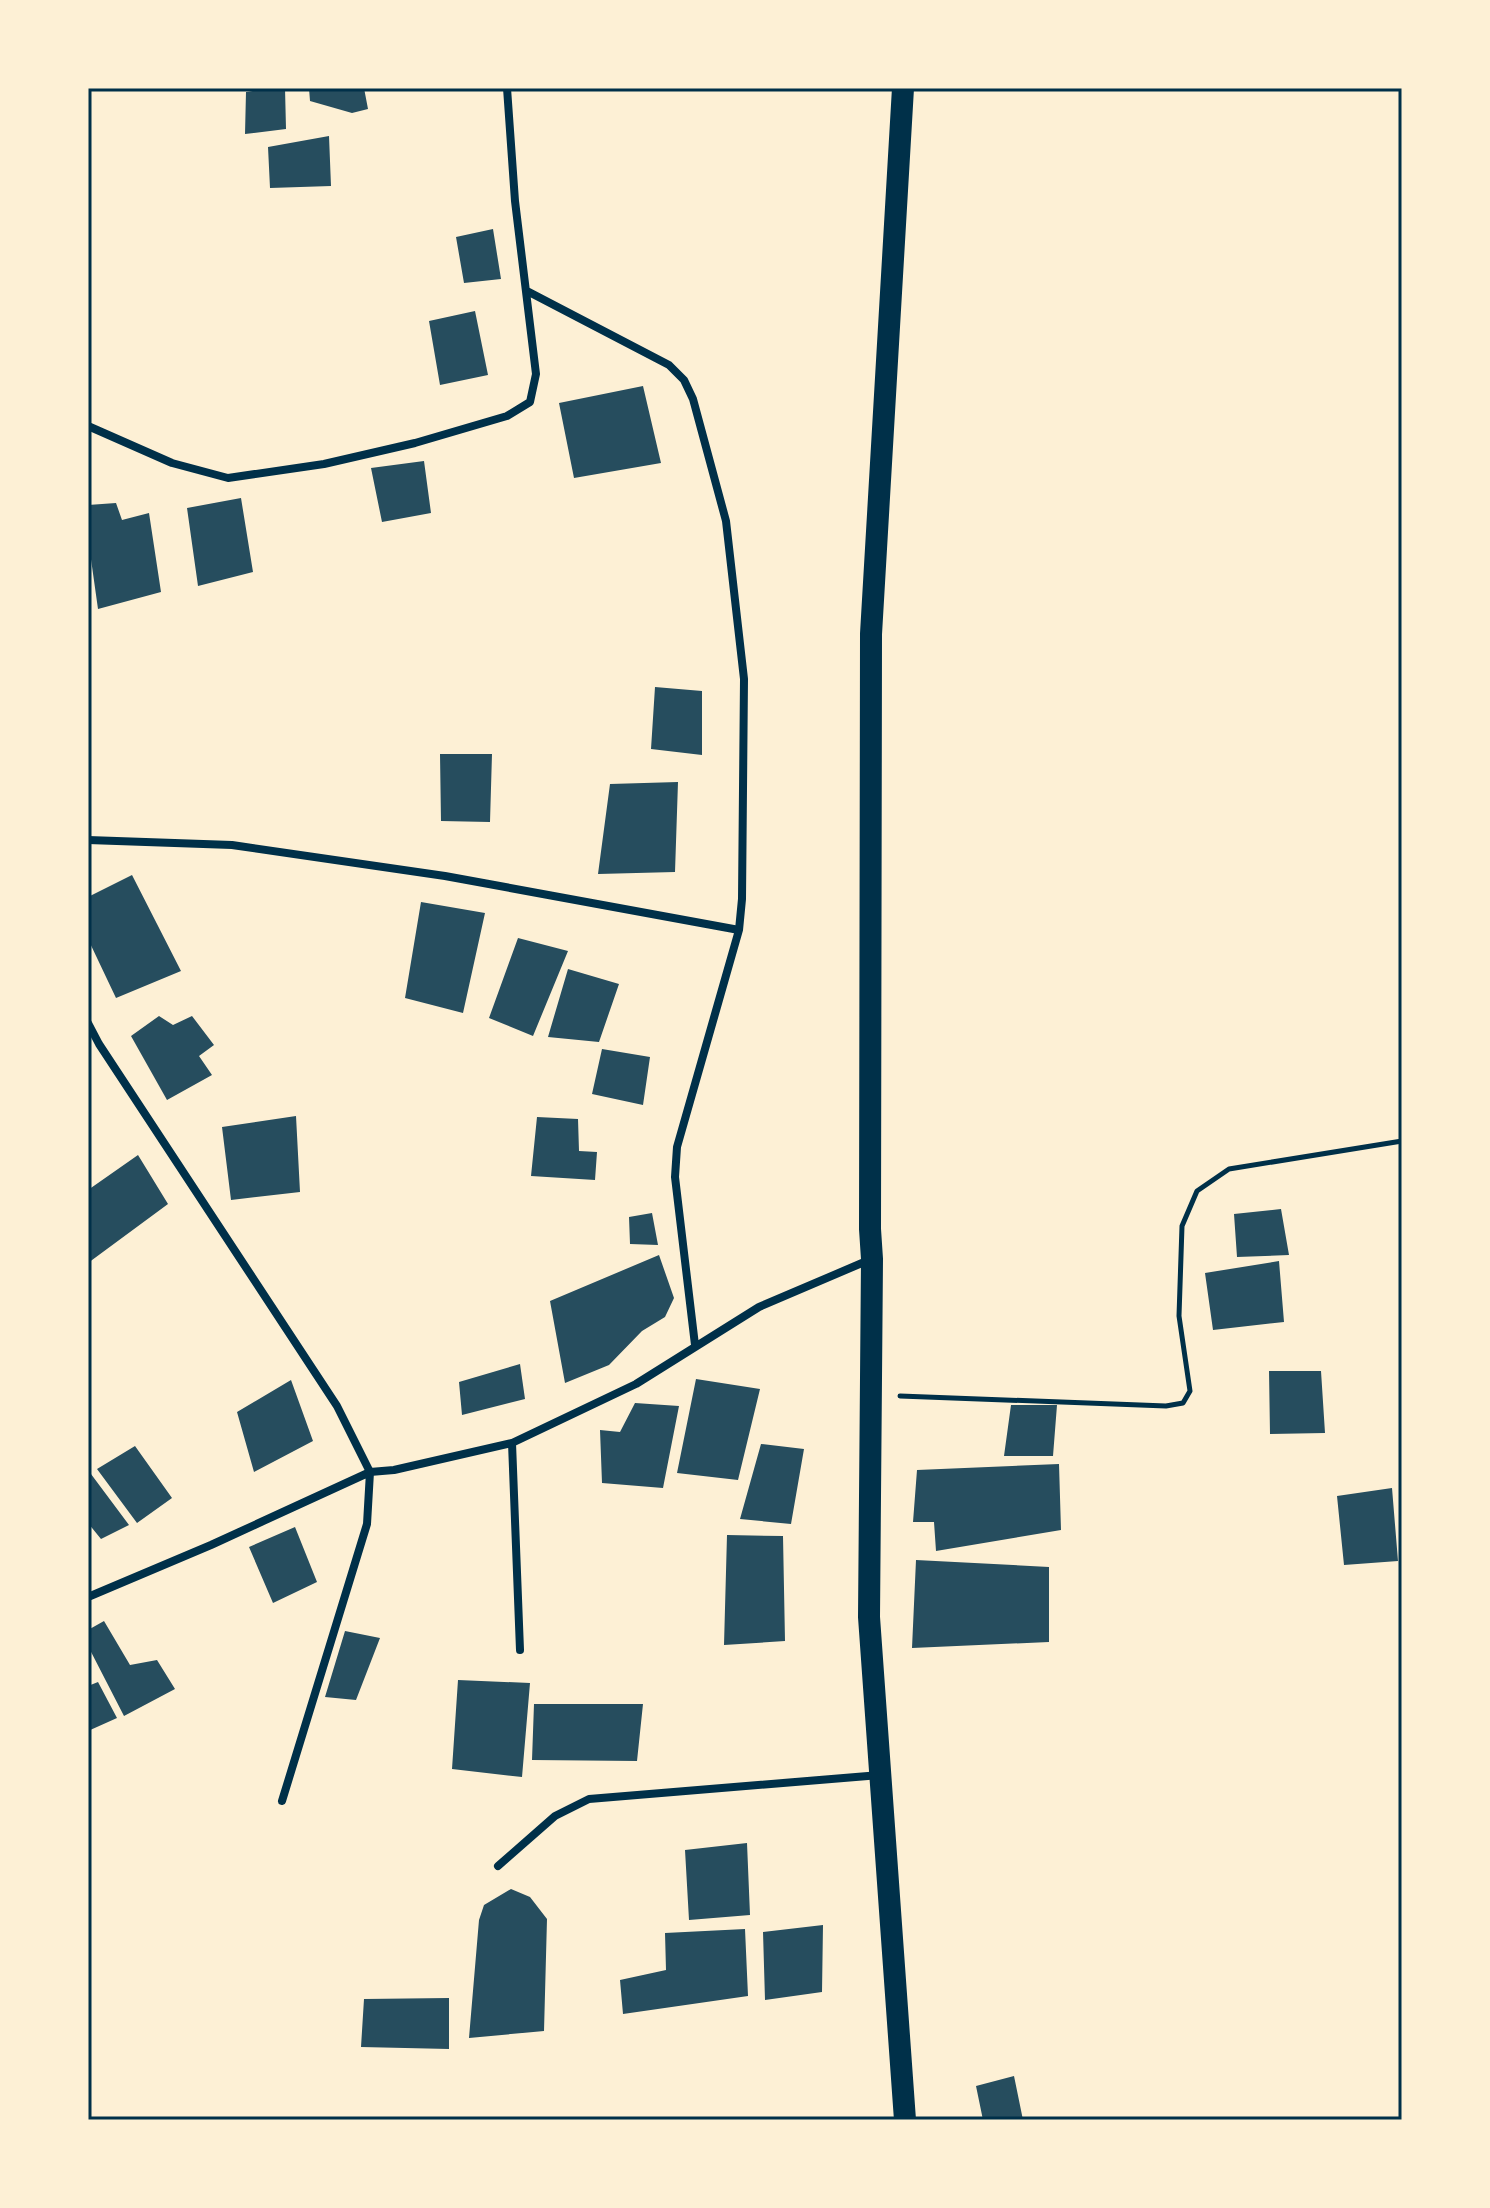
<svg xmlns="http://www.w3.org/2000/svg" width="1490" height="2208" viewBox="0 0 1490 2208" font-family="'DejaVu Sans',sans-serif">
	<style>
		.building { fill: #264d5e }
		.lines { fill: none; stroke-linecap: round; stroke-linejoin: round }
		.path { stroke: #003049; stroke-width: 5 }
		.minor { stroke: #003049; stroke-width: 8 }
		.trunk { stroke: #003049; stroke-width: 22 }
		.neatline { fill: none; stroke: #003049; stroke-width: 3 }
	</style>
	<rect width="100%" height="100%" fill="#fdf0d5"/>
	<path class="building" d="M 271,88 L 285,88 L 286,129 L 245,134 L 246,92 Z
		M 309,88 L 364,88 L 368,109 L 352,113 L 310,101 Z
		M 329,136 L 331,186 L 270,188 L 268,147 Z
		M 493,229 L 501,279 L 464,283 L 456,237 Z
		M 475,311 L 488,375 L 440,385 L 429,321 Z
		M 643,386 L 661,463 L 574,478 L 559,403 Z
		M 424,461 L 431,513 L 382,522 L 371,468 Z
		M 241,498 L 253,572 L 198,586 L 187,508 Z
		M 116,503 L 122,520 L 149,513 L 161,592 L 98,609 L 88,538 L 88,505 Z
		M 655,687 L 702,691 L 702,755 L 651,749 Z
		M 440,754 L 492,754 L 490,822 L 441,821 Z
		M 678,782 L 675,872 L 598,874 L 610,784 Z
		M 132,875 L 181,971 L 116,998 L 88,939 L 88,897 Z
		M 421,902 L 485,913 L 463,1013 L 405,998 Z
		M 518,938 L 568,951 L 533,1036 L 489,1018 Z
		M 568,969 L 619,984 L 599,1042 L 548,1037 Z
		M 159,1016 L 173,1025 L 192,1016 L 214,1045 L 199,1056 L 212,1075 L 167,1100 L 131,1036 Z
		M 602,1049 L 650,1057 L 643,1105 L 592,1094 Z
		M 296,1116 L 300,1192 L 231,1200 L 222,1127 Z
		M 537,1117 L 578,1119 L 579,1151 L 597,1152 L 595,1180 L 531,1176 Z
		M 138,1155 L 168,1204 L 88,1263 L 88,1190 Z
		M 1281,1209 L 1289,1255 L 1237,1257 L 1234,1214 Z
		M 652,1213 L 658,1245 L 630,1244 L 629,1217 Z
		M 659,1255 L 674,1298 L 665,1317 L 642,1331 L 609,1365 L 565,1383 L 550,1301 Z
		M 1279,1261 L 1284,1322 L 1213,1330 L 1205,1273 Z
		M 520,1364 L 525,1399 L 462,1415 L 459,1382 Z
		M 1269,1371 L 1321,1371 L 1325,1433 L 1270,1434 Z
		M 696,1379 L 760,1389 L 738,1480 L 677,1473 Z
		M 291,1380 L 313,1441 L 254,1472 L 237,1412 Z
		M 635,1403 L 679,1406 L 663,1488 L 602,1483 L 600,1430 L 620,1432 Z
		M 1011,1405 L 1057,1405 L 1053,1456 L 1004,1456 Z
		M 761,1444 L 804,1449 L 791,1524 L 740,1519 Z
		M 135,1446 L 172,1498 L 137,1523 L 97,1469 Z
		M 1059,1464 L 1061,1530 L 936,1551 L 934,1522 L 913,1522 L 917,1470 Z
		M 88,1470 L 129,1525 L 101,1539 L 88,1523 Z
		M 1392,1488 L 1398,1561 L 1344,1565 L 1337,1496 Z
		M 295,1527 L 317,1582 L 273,1603 L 249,1547 Z
		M 727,1535 L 783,1536 L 785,1641 L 724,1645 Z
		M 916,1560 L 1049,1567 L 1049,1642 L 912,1648 Z
		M 104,1621 L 130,1665 L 157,1660 L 175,1689 L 124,1716 L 88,1646 L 88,1630 Z
		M 345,1631 L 380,1638 L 356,1700 L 325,1697 Z
		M 458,1680 L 530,1683 L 522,1777 L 452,1769 Z
		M 98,1682 L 117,1718 L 88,1731 L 88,1686 Z
		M 534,1704 L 643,1704 L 637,1761 L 532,1760 Z
		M 747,1843 L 750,1915 L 689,1920 L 685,1850 Z
		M 511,1889 L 530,1897 L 547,1919 L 544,2031 L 469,2038 L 479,1920 L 484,1905 Z
		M 823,1925 L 822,1992 L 765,2000 L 763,1932 Z
		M 745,1929 L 748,1996 L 623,2014 L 620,1980 L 666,1970 L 665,1933 Z
		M 449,1998 L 449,2049 L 361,2047 L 364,1999 Z
		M 1014,2076 L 1023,2120 L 983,2120 L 976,2086 Z"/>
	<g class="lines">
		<path class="path" d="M 900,1396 L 1166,1406 L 1183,1403 L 1190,1391 L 1179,1316 L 1182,1226 L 1197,1191 L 1229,1169 L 1402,1141"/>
		<path class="minor" d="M 527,291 L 669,365 L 684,380 L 693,399 L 726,521 L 744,679 L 742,899 L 739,930 L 677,1147 L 675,1177 L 695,1345
			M 88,426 L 172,463 L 228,478 L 324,464 L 415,443 L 507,416 L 530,402 L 536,374 L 515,201 L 507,88
			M 88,840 L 232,845 L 445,876 L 739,930
			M 88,1023 L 99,1044 L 337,1406 L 370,1472 L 367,1524 L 282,1801
			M 512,1443 L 520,1650
			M 88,1597 L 211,1545 L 370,1472 L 394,1470 L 512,1443 L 636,1384 L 759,1307 L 869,1260
			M 498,1866 L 555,1816 L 589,1799 L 880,1775"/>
		<path class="trunk" d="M 903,88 L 871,634 L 870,1229 L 872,1259 L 869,1617 L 905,2120"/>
	</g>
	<rect width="1490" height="2208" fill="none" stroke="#fdf0d5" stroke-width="180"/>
	<rect x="90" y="90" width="1310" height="2028" class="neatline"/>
</svg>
